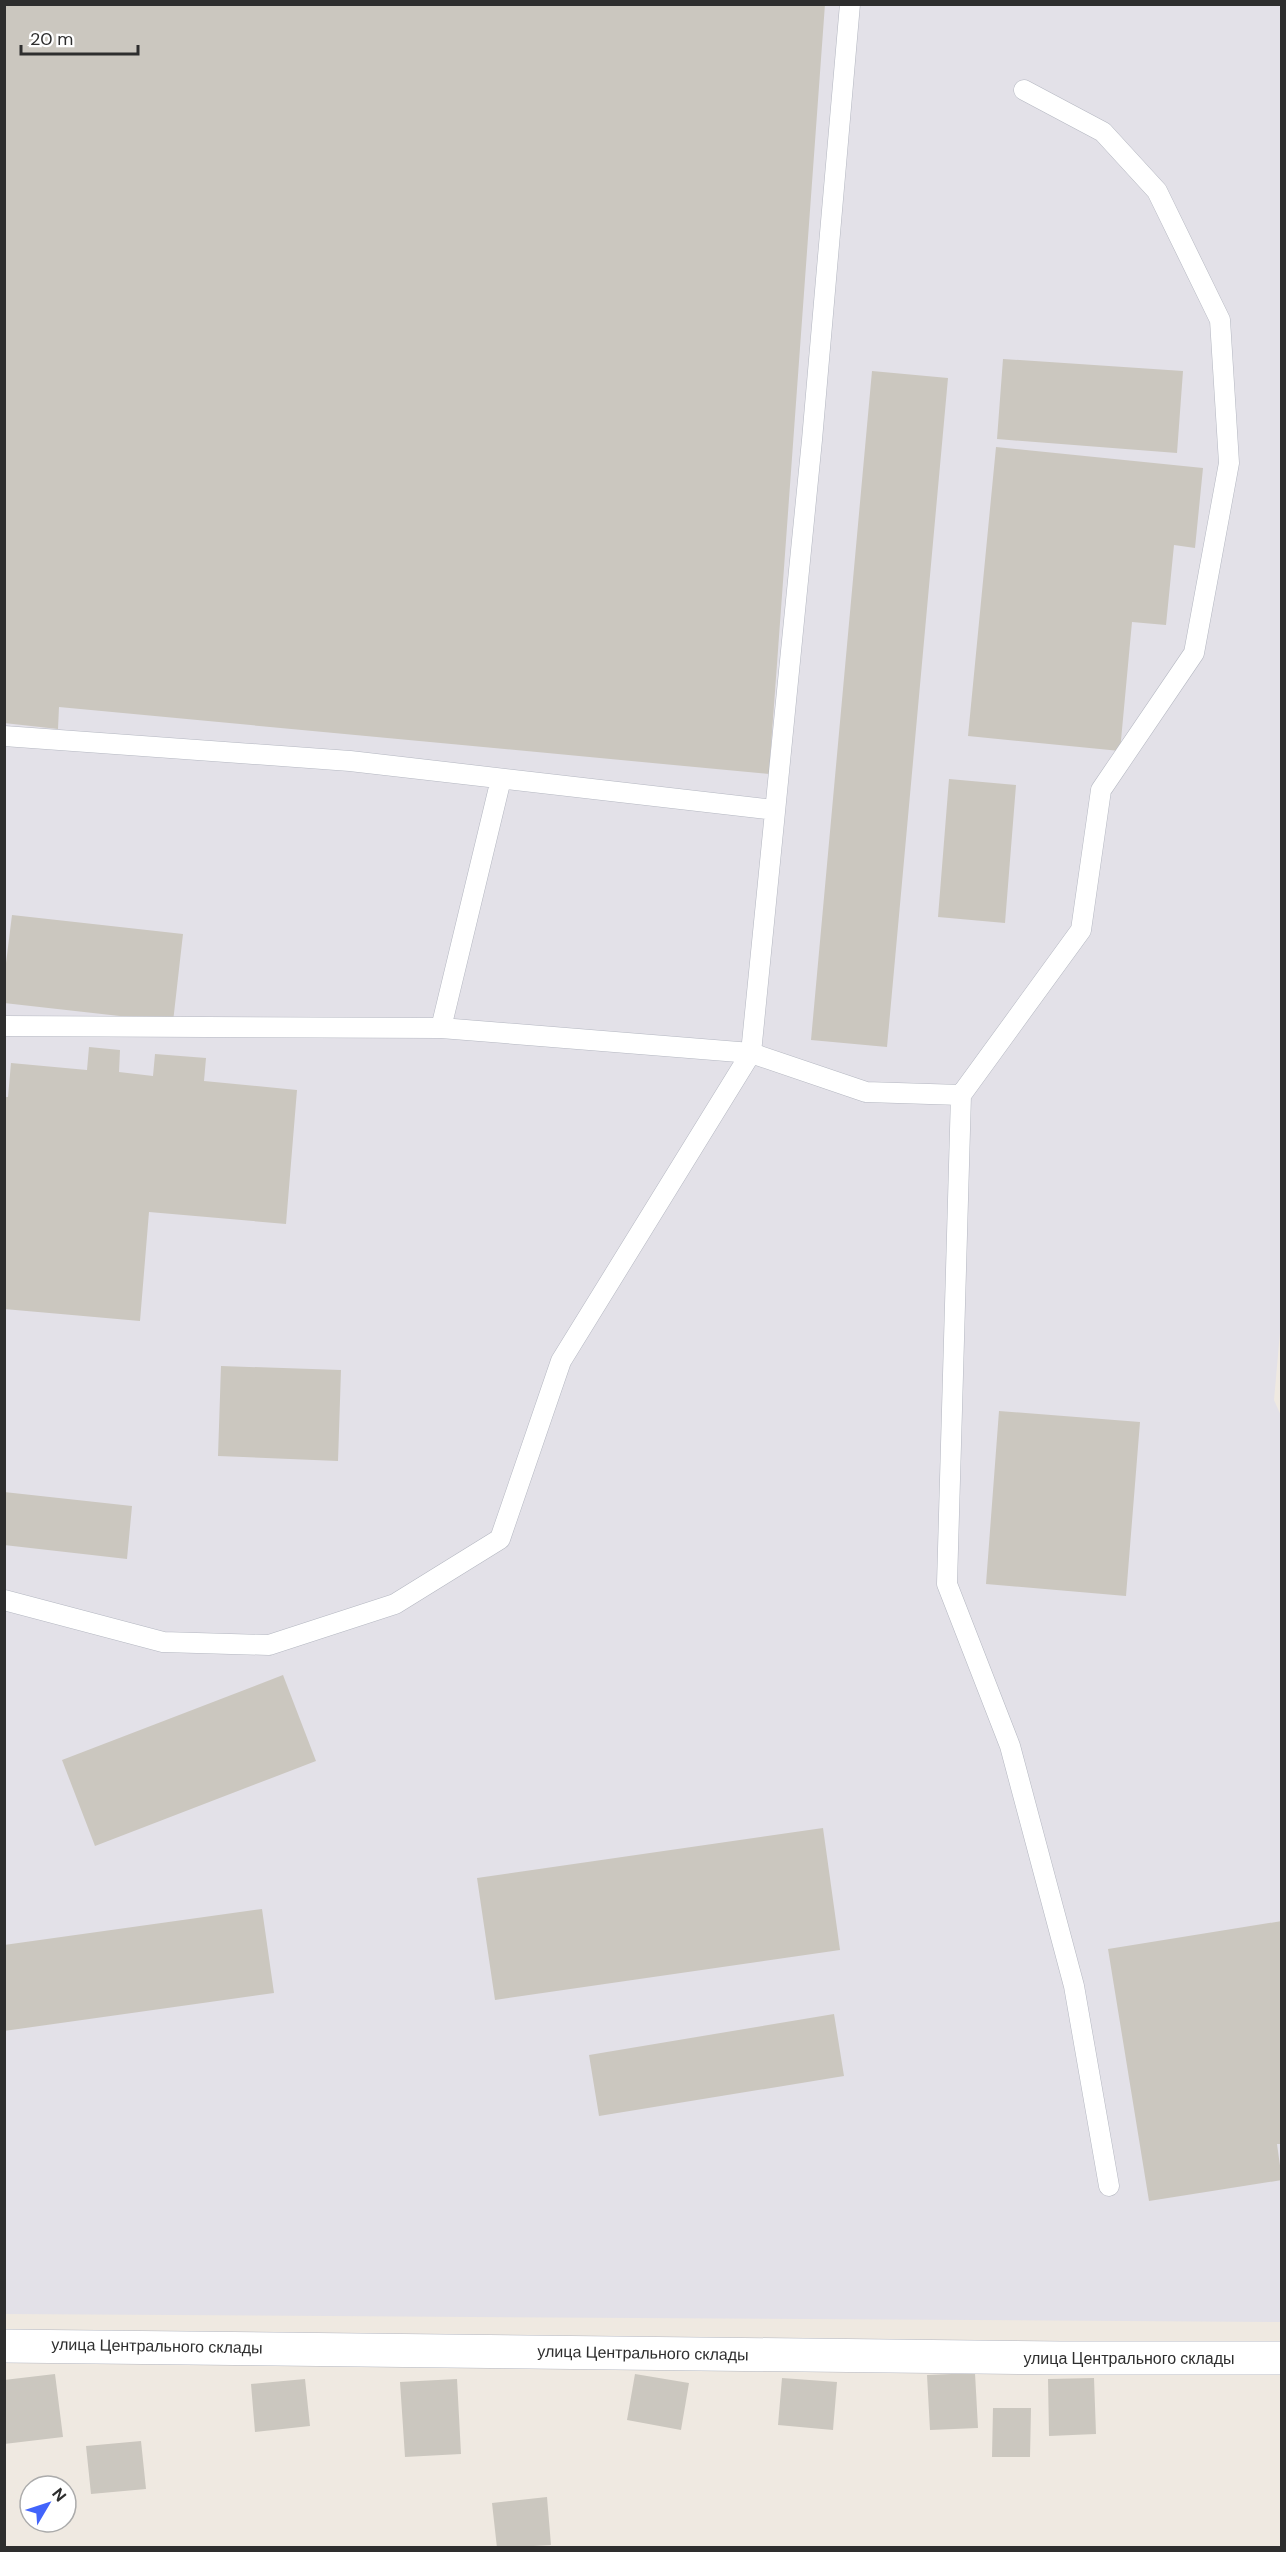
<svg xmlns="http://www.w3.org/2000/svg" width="1286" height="2552" viewBox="0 0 1286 2552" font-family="'DM Sans',sans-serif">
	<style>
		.industrial { fill: #e3e1e8 }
		.building { fill: #cbc7bf }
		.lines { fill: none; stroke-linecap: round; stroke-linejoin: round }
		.lane-casing { stroke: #b4b7c1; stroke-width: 21 }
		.street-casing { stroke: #b4b7c1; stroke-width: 34 }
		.lane { stroke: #fff; stroke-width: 20 }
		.street { stroke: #fff; stroke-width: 33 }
		.labels { text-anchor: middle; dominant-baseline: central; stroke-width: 6; stroke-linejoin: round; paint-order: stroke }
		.street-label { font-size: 16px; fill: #2e2e2e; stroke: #fff }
	</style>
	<rect width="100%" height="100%" fill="#efe9e1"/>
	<path class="industrial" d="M 5,5 L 1281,5 L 1282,1310 L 1274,1400 L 1282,1418 L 1281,2322 L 5,2314 Z"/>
	<path class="building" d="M 4,4 L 825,4 L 769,774 L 59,707 L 58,729 L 4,723 Z
		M 1003,359 L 1183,371 L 1177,453 L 997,439 Z
		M 872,371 L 948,378 L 887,1047 L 811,1040 Z
		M 996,447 L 1203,468 L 1195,548 L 1174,545 L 1166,625 L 1132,622 L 1120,751 L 968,736 Z
		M 949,779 L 1016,785 L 1005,923 L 938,917 Z
		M 12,915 L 183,934 L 173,1022 L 4,1003 L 4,979 Z
		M 89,1047 L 120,1050 L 119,1072 L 153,1076 L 155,1054 L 206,1058 L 204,1081 L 297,1090 L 286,1224 L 149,1212 L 140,1321 L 4,1309 L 4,1097 L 8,1097 L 11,1063 L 87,1070 Z
		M 221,1366 L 341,1370 L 338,1461 L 218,1456 Z
		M 999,1411 L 1140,1422 L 1126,1596 L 986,1584 Z
		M 4,1492 L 132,1506 L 127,1559 L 4,1545 Z
		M 283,1675 L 316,1761 L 95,1846 L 62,1760 Z
		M 823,1828 L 840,1950 L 495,2000 L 477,1878 Z
		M 262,1909 L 274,1993 L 4,2031 L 4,1945 Z
		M 1282,1921 L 1282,2144 L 1277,2144 L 1282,2180 L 1149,2201 L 1108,1949 Z
		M 834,2014 L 844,2076 L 599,2116 L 589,2055 Z
		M 975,2373 L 978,2428 L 930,2430 L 927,2375 Z
		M 55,2374 L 63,2437 L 4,2444 L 4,2380 Z
		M 635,2374 L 689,2383 L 681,2430 L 627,2420 Z
		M 782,2378 L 837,2382 L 833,2430 L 778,2425 Z
		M 1094,2378 L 1096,2434 L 1049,2436 L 1048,2379 Z
		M 305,2379 L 310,2426 L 255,2432 L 251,2384 Z
		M 457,2379 L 461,2454 L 405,2457 L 400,2382 Z
		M 993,2408 L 1031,2408 L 1030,2457 L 992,2457 Z
		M 141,2441 L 146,2489 L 91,2494 L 86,2446 Z
		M 547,2497 L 551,2545 L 497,2548 L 492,2503 Z"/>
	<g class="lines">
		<g class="lane-casing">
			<path id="lane" d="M 850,4 L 812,440 L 751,1053 L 866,1092 L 961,1095 L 947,1584 L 1010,1746 L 1074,1986 L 1109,2186
				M 4,736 L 350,761 L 775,810
				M 4,1026 L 441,1028
				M 961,1095 L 1081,930 L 1101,790 L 1194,653 L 1229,463 L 1220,320 L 1157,191 L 1103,132 L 1024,90
				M 4,1600 L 163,1642 L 269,1645 L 395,1604 L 500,1539 L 561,1361 L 751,1053 L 441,1028 L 501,779"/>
		</g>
		<g class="street-casing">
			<path id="street" d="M 4,2346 L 1061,2358 L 1282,2358"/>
		</g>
		<use href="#lane" class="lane"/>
		<use href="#street" class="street"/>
	</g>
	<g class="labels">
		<g class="street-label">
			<text transform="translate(157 2346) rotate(1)">улица Центрального склады</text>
			<text transform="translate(643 2353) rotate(1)">улица Центрального склады</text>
			<text x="1129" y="2358">улица Центрального склады</text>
		</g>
	</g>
	<rect width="1286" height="2552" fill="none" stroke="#2e2e2e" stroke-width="12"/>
	<g transform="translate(48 2504) rotate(51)"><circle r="28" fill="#ffffff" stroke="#ababab" stroke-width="1.5"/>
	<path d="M0-4.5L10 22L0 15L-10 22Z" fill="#4264fb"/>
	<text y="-9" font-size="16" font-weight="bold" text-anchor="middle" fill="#2e2e2e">N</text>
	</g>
	<path d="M21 45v9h117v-9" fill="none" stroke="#2e2e2e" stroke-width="3"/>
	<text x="30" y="45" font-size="18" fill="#2e2e2e" stroke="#ffffff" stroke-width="4.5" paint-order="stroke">20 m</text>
</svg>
